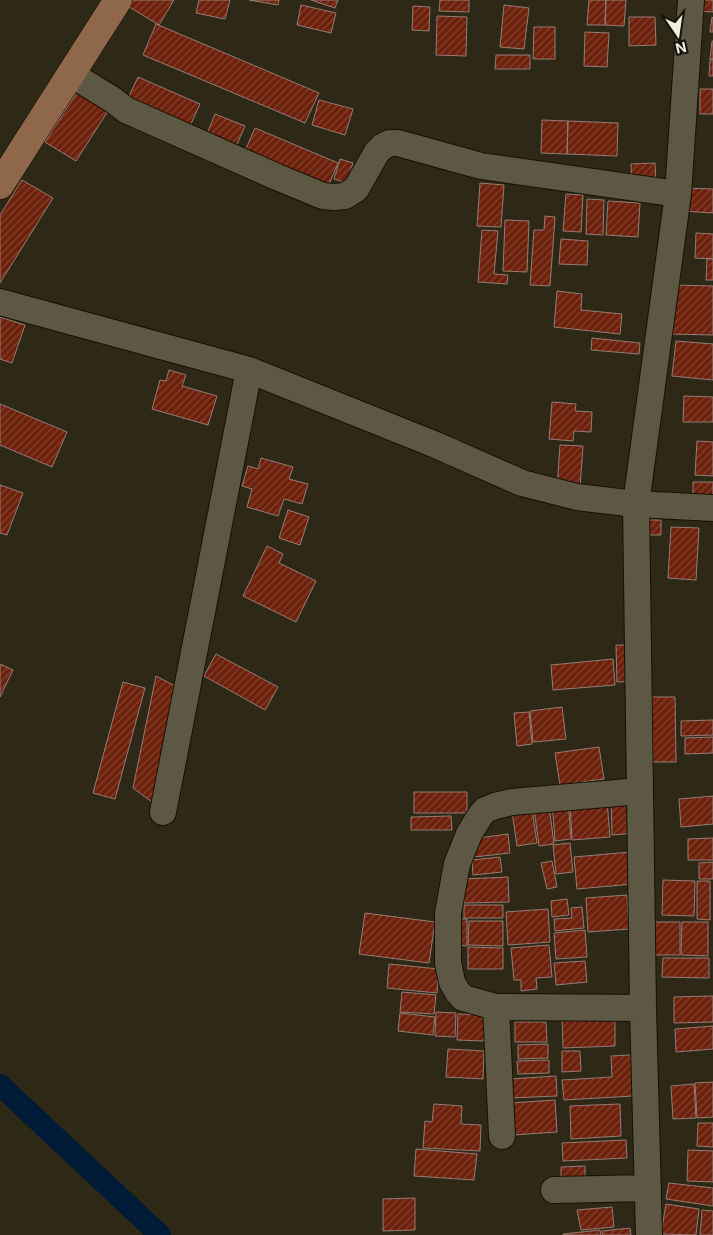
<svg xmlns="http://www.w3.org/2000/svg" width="713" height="1235" viewBox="0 0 713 1235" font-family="Inter,sans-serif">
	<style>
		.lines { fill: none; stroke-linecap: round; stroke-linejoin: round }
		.canal { stroke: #001b38; stroke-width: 22 }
		.building { fill: url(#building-hatch); stroke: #957c75 }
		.minor-casing { stroke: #161202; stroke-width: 28 }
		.major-casing { stroke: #161202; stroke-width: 29 }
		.minor { stroke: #5d5843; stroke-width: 26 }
		.major { stroke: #8f684c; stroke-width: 28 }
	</style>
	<defs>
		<pattern id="building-hatch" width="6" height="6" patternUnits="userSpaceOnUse" patternTransform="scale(1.25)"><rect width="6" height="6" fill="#6d210c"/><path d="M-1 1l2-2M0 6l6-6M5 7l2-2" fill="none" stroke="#82422f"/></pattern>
	</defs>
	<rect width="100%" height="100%" fill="#2e2916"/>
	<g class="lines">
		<path class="canal" d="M 0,1085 L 160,1235"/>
	</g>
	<path class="building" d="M 129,0 L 174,0 L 159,25 L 126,5 Z
		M 199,0 L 230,0 L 225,19 L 196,13 Z
		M 249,0 L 279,0 L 278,5 Z
		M 311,0 L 338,0 L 335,8 Z
		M 440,0 L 469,0 L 469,12 L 439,11 Z
		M 589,0 L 606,0 L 605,25 L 587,25 Z
		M 606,0 L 626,0 L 624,26 L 605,25 Z
		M 696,0 L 713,0 L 713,12 L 695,11 Z
		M 301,5 L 336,13 L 331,33 L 297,25 Z
		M 504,5 L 529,8 L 524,49 L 500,47 Z
		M 413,6 L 430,7 L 429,31 L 412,30 Z
		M 437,16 L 467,17 L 466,56 L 436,55 Z
		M 629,17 L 655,17 L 656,45 L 629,46 Z
		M 712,17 L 713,18 L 713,32 L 710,32 Z
		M 156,24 L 319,93 L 305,123 L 143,55 Z
		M 534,27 L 555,27 L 555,59 L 533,59 Z
		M 585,32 L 609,33 L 607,67 L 584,66 Z
		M 712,41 L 713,41 L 713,59 L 710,59 Z
		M 496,55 L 530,55 L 530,69 L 495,69 Z
		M 710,59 L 713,59 L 713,76 L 709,76 Z
		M 138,77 L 200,104 L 186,135 L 124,107 Z
		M 83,83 L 113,103 L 76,161 L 45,142 Z
		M 700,89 L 713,89 L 713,114 L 700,114 Z
		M 319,100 L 353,109 L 345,135 L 312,125 Z
		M 215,114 L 245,126 L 233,153 L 204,141 Z
		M 542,120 L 568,121 L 567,154 L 541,153 Z
		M 568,121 L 618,123 L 617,156 L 567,154 Z
		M 255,128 L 338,163 L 325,194 L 242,158 Z
		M 340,159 L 353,163 L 347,183 L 334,179 Z
		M 655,163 L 656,185 L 632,186 L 631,164 Z
		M 22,180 L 53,198 L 0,283 L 0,215 Z
		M 480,183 L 504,185 L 501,227 L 477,226 Z
		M 684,188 L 713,189 L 713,213 L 683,211 Z
		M 566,194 L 583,195 L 581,232 L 563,231 Z
		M 587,199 L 604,200 L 603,235 L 586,234 Z
		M 608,201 L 640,203 L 638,237 L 606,235 Z
		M 545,216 L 555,217 L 550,286 L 530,285 L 534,230 L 544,230 Z
		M 505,220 L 529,221 L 527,272 L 503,271 Z
		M 482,230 L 498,231 L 494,274 L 508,275 L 507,284 L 478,282 Z
		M 696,233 L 713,234 L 713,259 L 695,258 Z
		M 561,239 L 588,241 L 587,265 L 559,264 Z
		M 707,258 L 713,259 L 713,280 L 706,280 Z
		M 671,285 L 713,286 L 713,335 L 669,334 Z
		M 557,291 L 582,294 L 581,310 L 622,314 L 620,334 L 554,327 Z
		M 0,317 L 25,325 L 12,363 L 0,359 Z
		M 592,338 L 640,343 L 639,354 L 591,350 Z
		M 676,341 L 713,344 L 713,380 L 672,376 Z
		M 169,370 L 186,375 L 182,386 L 217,396 L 208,425 L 152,409 L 160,380 L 166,381 Z
		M 684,396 L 713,397 L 713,422 L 683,422 Z
		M 552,402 L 576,404 L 575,411 L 592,412 L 591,432 L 574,431 L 573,441 L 549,439 Z
		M 0,404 L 67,432 L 52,467 L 0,445 Z
		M 697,441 L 713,442 L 713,476 L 695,475 Z
		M 560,445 L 583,446 L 580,488 L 557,487 Z
		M 261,458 L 293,467 L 289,479 L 308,484 L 302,504 L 284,499 L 278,516 L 247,507 L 252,489 L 242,486 L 248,466 L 258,469 Z
		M 693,482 L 713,482 L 713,503 L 693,503 Z
		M 0,485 L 23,493 L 7,535 L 0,533 Z
		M 288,510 L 309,517 L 300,545 L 279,538 Z
		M 645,520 L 661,520 L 661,535 L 644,535 Z
		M 671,527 L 699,528 L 696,580 L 668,578 Z
		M 267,546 L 283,554 L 279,563 L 316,581 L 296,622 L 243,596 Z
		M 616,645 L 634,645 L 635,681 L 617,682 Z
		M 216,654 L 278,687 L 265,710 L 204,676 Z
		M 613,659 L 615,685 L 553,690 L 551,665 Z
		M 0,664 L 13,670 L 0,697 Z
		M 156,676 L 179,688 L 156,805 L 133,788 Z
		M 123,682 L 145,688 L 115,799 L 93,793 Z
		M 652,697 L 675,697 L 676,762 L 653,762 Z
		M 562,707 L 566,739 L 533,742 L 530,711 Z
		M 529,712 L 532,744 L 517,746 L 514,713 Z
		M 713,720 L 713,735 L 681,736 L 681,721 Z
		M 713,737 L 713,753 L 685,754 L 685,738 Z
		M 599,747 L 604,779 L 560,785 L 555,753 Z
		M 414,792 L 467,792 L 467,813 L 414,813 Z
		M 633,796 L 635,833 L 612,835 L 611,797 Z
		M 713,796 L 713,824 L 681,827 L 679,799 Z
		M 568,799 L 571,839 L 555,841 L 552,800 Z
		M 607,801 L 610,837 L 572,840 L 570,804 Z
		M 549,806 L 554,844 L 539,846 L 534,808 Z
		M 532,809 L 537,843 L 517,846 L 512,812 Z
		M 451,816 L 452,830 L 411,830 L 411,817 Z
		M 508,834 L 510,853 L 474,857 L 471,839 Z
		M 713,838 L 713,860 L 688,860 L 688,839 Z
		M 570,843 L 573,872 L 556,874 L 553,845 Z
		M 630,852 L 633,884 L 577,889 L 574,857 Z
		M 500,857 L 502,872 L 473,875 L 472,860 Z
		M 552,861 L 557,887 L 547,889 L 541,863 Z
		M 713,862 L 713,879 L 699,879 L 699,863 Z
		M 508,877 L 509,902 L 464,903 L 463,879 Z
		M 663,880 L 695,881 L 694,916 L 662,915 Z
		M 697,881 L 710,881 L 710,920 L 697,919 Z
		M 627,895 L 629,929 L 588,932 L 586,898 Z
		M 567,899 L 569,915 L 552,917 L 551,901 Z
		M 464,905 L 503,905 L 503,918 L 464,918 Z
		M 582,907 L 584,928 L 555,931 L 554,919 L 572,918 L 571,908 Z
		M 548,909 L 550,942 L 508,945 L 506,912 Z
		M 365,913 L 435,922 L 429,963 L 359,954 Z
		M 454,919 L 467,919 L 467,946 L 453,945 Z
		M 469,921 L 503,921 L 503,946 L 468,945 Z
		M 654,922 L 680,922 L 680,955 L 654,955 Z
		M 682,922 L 708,922 L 708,956 L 681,955 Z
		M 585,930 L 587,957 L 556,959 L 554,933 Z
		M 549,945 L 552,977 L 536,978 L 537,989 L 521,991 L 521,980 L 514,980 L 511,948 Z
		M 468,947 L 503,948 L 503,969 L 468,969 Z
		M 663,958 L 709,958 L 709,978 L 662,977 Z
		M 585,961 L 587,982 L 556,985 L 554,963 Z
		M 389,964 L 439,969 L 437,993 L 387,988 Z
		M 402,992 L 436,995 L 434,1014 L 400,1012 Z
		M 713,996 L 713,1022 L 674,1023 L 674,997 Z
		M 436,1012 L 456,1013 L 455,1037 L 435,1036 Z
		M 400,1013 L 435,1017 L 433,1035 L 398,1031 Z
		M 615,1013 L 615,1046 L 563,1048 L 562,1014 Z
		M 458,1014 L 485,1015 L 484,1041 L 457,1040 Z
		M 515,1022 L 546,1022 L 547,1042 L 515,1042 Z
		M 713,1026 L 713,1049 L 676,1052 L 675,1029 Z
		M 548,1044 L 548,1058 L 518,1059 L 518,1045 Z
		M 448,1049 L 484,1051 L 483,1079 L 446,1077 Z
		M 562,1051 L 580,1051 L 581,1071 L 562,1072 Z
		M 631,1055 L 633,1096 L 564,1100 L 562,1080 L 612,1077 L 611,1056 Z
		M 549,1060 L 549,1073 L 518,1074 L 517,1061 Z
		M 556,1076 L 557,1096 L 511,1098 L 510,1079 Z
		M 713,1082 L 713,1117 L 697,1118 L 695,1083 Z
		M 694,1084 L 696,1118 L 673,1119 L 671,1086 Z
		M 555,1100 L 557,1132 L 513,1135 L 511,1103 Z
		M 434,1104 L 462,1106 L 461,1124 L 481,1125 L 480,1151 L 423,1148 L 425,1121 L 432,1122 Z
		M 620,1104 L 621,1136 L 571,1139 L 570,1106 Z
		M 698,1123 L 713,1123 L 713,1147 L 697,1146 Z
		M 626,1140 L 627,1158 L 563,1161 L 562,1143 Z
		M 416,1149 L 477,1154 L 474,1180 L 414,1176 Z
		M 688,1150 L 713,1151 L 713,1182 L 687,1181 Z
		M 585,1166 L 585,1183 L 561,1184 L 561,1167 Z
		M 669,1183 L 713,1188 L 713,1206 L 666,1199 Z
		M 415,1198 L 415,1230 L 383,1231 L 383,1199 Z
		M 666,1204 L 699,1209 L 696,1235 L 661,1234 Z
		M 612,1207 L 614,1227 L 581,1230 L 577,1210 Z
		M 702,1210 L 713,1211 L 713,1235 L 700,1235 Z
		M 630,1228 L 631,1235 L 603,1235 L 602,1231 Z
		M 600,1230 L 601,1235 L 563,1235 L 563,1234 Z"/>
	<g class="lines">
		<g class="minor-casing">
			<path id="minor" d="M 71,74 L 113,100 L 126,110 L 277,177 L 323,196 L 334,197 L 345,196 L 356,189 L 377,152 L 382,147 L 390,143 L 398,143 L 481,166 L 678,194
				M 0,302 L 249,370 L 436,445 L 522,483 L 577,497 L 636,504 L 713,508
				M 640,791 L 512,802 L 495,806 L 485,810 L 480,816 L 469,834 L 457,864 L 448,913 L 448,963 L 452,982 L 457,991 L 463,998 L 496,1007 L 643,1008
				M 163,812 L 249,370
				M 496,1007 L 502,1136
				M 554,1190 L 648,1188
				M 649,1235 L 643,1008 L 636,504 L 678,194 L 691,0"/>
		</g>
		<g class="major-casing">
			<path id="major" d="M 0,185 L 118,0"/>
		</g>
		<use href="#minor" class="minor"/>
		<use href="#major" class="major"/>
	</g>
	<g transform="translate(678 35) rotate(167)" stroke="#14120a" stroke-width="4" paint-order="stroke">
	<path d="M0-4L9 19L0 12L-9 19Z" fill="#f1eee2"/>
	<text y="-8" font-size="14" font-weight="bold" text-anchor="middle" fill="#f1eee2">N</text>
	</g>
</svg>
